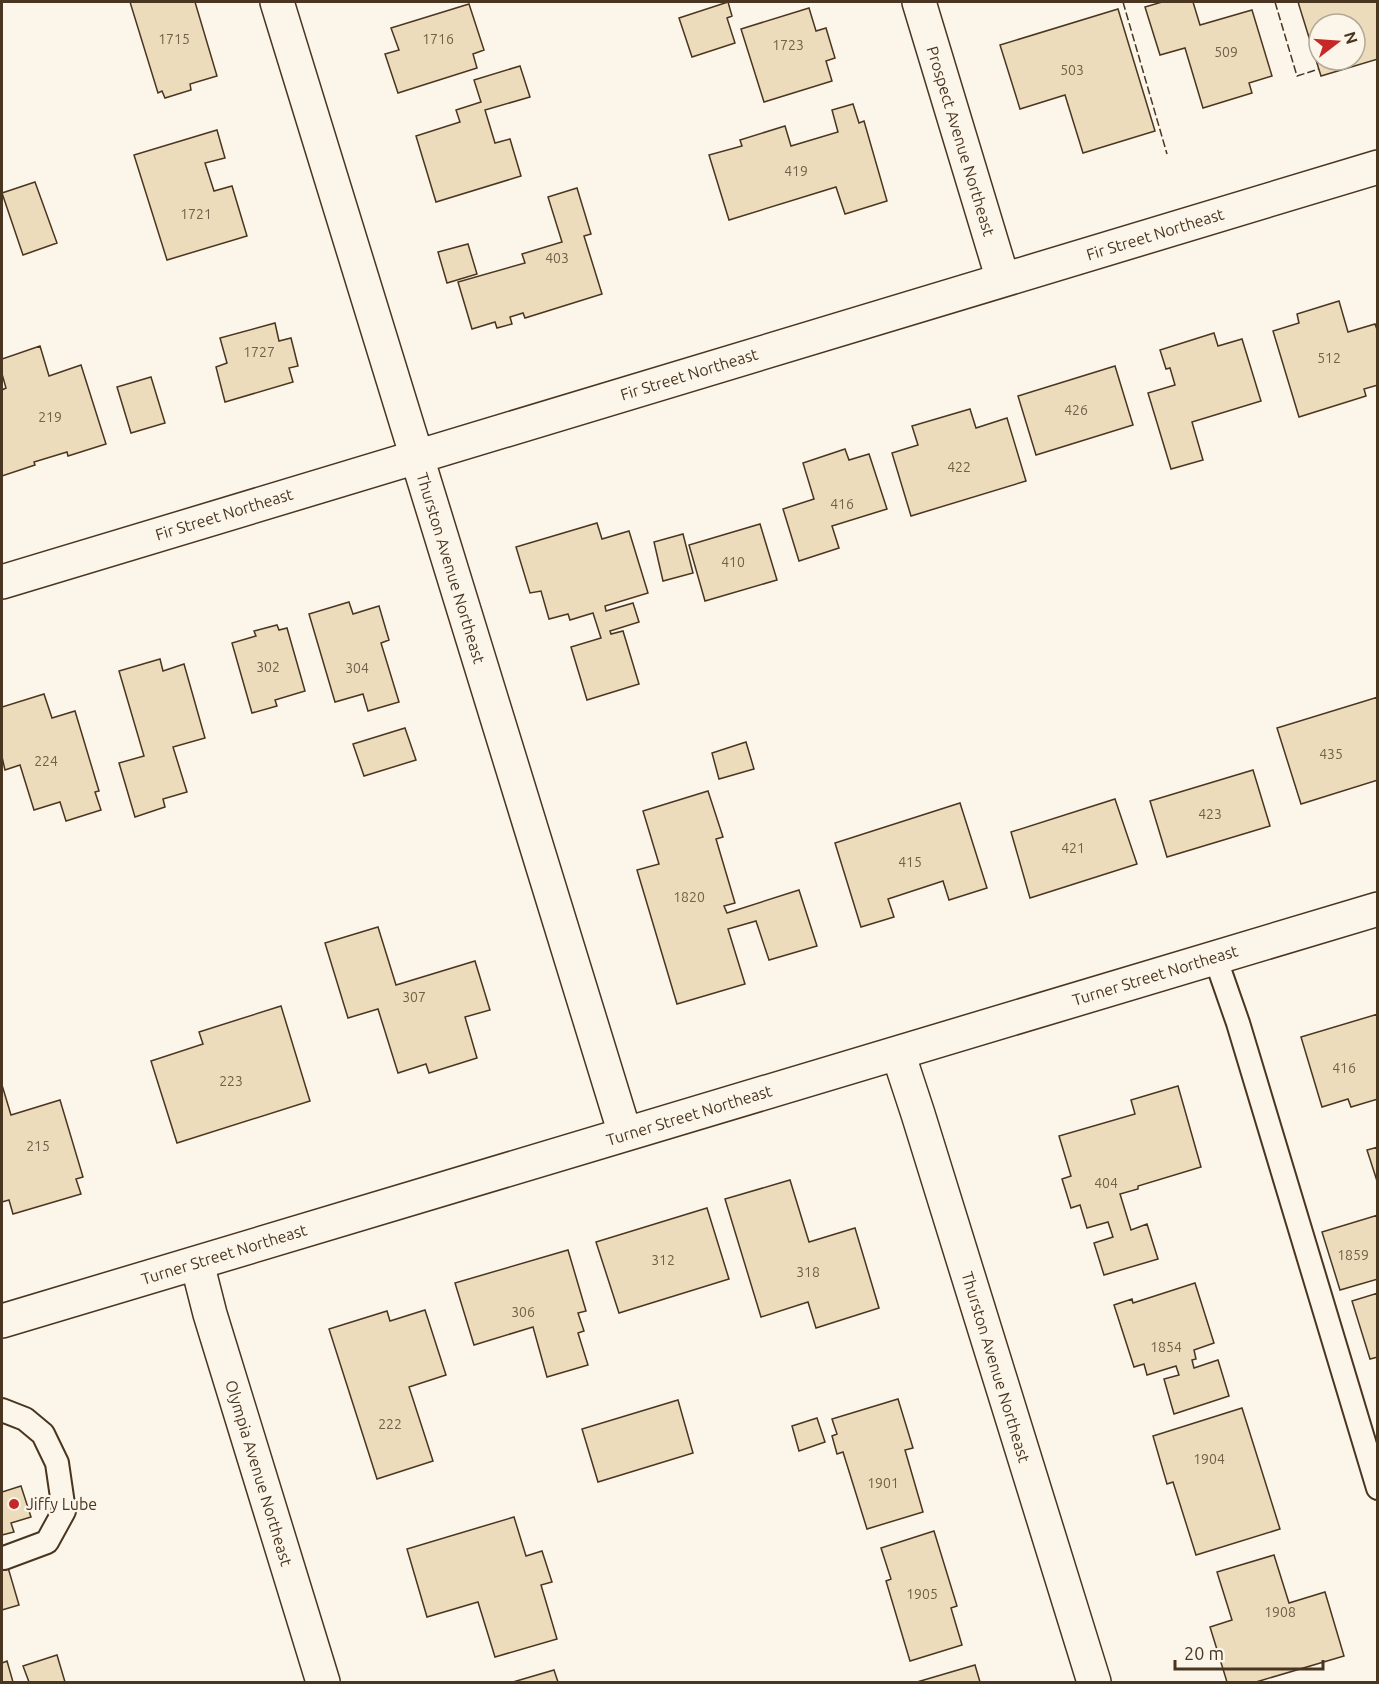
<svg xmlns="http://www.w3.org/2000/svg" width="1379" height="1684" viewBox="0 0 1379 1684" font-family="Ubuntu,sans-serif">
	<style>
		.building { fill: #ecdcbc; stroke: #4a3520; stroke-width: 1.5; fill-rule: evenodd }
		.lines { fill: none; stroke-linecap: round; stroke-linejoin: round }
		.lane-casing { stroke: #4a3520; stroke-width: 26 }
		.street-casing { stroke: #4a3520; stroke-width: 36 }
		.lane { stroke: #fbf6e9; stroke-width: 22 }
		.street { stroke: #fbf6e9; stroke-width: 33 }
		.fence { stroke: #4a3520; stroke-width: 1.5; stroke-dasharray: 8 3; stroke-linecap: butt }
		.poi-dot { fill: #c62828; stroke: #fbf6e9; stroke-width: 2 }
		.labels { text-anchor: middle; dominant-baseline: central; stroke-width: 4.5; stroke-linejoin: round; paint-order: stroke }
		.number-label { font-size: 14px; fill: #725f47 }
		.street-label { font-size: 16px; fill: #4a3520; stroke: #fbf6e9 }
		.poi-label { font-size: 16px; fill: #4a3520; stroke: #fbf6e9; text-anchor: start }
	</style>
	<rect width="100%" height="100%" fill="#fbf6e9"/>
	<path class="building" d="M 130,2 L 195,2 L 217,76 L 190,84 L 191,90 L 165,98 L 162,91 L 158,93 Z
		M 728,2 L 732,16 L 727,18 L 735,43 L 692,57 L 679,18 Z
		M 1162,2 L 1193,2 L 1200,25 L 1252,10 L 1272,76 L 1249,83 L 1252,93 L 1203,108 L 1185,48 L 1160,55 L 1145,7 Z
		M 1298,2 L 1378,2 L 1378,59 L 1321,76 ZM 1319,24 L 1355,24 L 1355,60 L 1319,60 Z
		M 469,4 L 484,50 L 473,54 L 477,68 L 398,93 L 385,54 L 399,50 L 391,28 Z
		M 809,8 L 816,31 L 826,28 L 835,58 L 826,61 L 832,81 L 764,102 L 741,29 Z
		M 1118,9 L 1155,131 L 1083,153 L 1065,95 L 1020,109 L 1000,45 Z
		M 520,66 L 530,97 L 485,110 L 495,143 L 510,139 L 521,176 L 436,202 L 416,136 L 460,122 L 456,110 L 481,102 L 474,80 Z
		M 853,104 L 859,123 L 864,121 L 887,201 L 845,214 L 836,187 L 729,220 L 709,155 L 742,146 L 740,140 L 785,126 L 791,146 L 838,132 L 832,110 Z
		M 217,130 L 225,158 L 205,163 L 214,191 L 232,186 L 247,236 L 167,260 L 134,155 Z
		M 35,182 L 57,243 L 23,255 L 2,193 Z
		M 577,188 L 591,234 L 584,236 L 602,294 L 525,318 L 523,313 L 510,317 L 512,324 L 497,328 L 495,322 L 472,329 L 458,282 L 525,263 L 522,254 L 562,242 L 548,197 Z
		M 468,244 L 477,274 L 447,283 L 438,252 Z
		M 1339,301 L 1348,332 L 1375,324 L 1378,332 L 1378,385 L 1364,389 L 1366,396 L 1299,417 L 1273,331 L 1299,323 L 1297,314 Z
		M 275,323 L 279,341 L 291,338 L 298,366 L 289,368 L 293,382 L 225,402 L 216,367 L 227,363 L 220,338 Z
		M 1214,333 L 1218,346 L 1242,339 L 1261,401 L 1192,422 L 1203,460 L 1171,469 L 1148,393 L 1175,385 L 1170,368 L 1166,369 L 1160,350 Z
		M 40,346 L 49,376 L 81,365 L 106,444 L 68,456 L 67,452 L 34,462 L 35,465 L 2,476 L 2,390 L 6,388 L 2,374 L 2,359 Z
		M 1115,366 L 1133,425 L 1036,455 L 1018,396 Z
		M 151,377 L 165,423 L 131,433 L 117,387 Z
		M 970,409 L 976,428 L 1007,418 L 1026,481 L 911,516 L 892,453 L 918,445 L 912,426 Z
		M 845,449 L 849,460 L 869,454 L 887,509 L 832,526 L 839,548 L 799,561 L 783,509 L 814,499 L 803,463 Z
		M 597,523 L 602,539 L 629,531 L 648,593 L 605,606 L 606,611 L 633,603 L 639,622 L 610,631 L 611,634 L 623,631 L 639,684 L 587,700 L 571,647 L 601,638 L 593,613 L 570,620 L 568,614 L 549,619 L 541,591 L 530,593 L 516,547 Z
		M 760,524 L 777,580 L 705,601 L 689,545 Z
		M 683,534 L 693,573 L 663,581 L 654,542 Z
		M 349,602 L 353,614 L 379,606 L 389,640 L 381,643 L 399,702 L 368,711 L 363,694 L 335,702 L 309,614 Z
		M 277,625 L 279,630 L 287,628 L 305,691 L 275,700 L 277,706 L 252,713 L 232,643 L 256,636 L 254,631 Z
		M 160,659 L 163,671 L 184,664 L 205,738 L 173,747 L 187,792 L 163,799 L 165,807 L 135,817 L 119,763 L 144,756 L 119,671 Z
		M 44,694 L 52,718 L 75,711 L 99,791 L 95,792 L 101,810 L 66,821 L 60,802 L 34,810 L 20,765 L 5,770 L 2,757 L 2,707 Z
		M 1378,697 L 1378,780 L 1301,804 L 1277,728 Z
		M 405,728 L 416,760 L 364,776 L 353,744 Z
		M 746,742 L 754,769 L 719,779 L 712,753 Z
		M 1253,770 L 1270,826 L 1167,857 L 1150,801 Z
		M 708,791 L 723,837 L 716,839 L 735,903 L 724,906 L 727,913 L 799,890 L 817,946 L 769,960 L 756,921 L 728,929 L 745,984 L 677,1004 L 637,870 L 659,864 L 643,811 Z
		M 1115,799 L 1137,864 L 1030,898 L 1011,832 Z
		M 960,803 L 987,888 L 949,900 L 943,881 L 888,899 L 894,917 L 861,927 L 835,843 Z
		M 378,927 L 396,985 L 475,961 L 490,1010 L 465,1017 L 477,1058 L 429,1073 L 426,1064 L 398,1073 L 378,1009 L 348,1018 L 325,943 Z
		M 281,1006 L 310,1101 L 177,1143 L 151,1061 L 203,1044 L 199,1032 Z
		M 1378,1014 L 1378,1099 L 1351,1107 L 1348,1099 L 1322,1107 L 1301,1037 Z
		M 2,1085 L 11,1115 L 60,1100 L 83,1177 L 76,1179 L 81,1194 L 13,1214 L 9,1200 L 2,1202 Z
		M 1178,1086 L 1201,1167 L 1138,1186 L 1138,1189 L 1120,1194 L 1131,1230 L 1147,1224 L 1158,1259 L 1104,1275 L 1094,1243 L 1113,1237 L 1108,1222 L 1087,1228 L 1080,1205 L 1071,1208 L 1062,1179 L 1071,1176 L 1059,1136 L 1135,1114 L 1131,1100 Z
		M 1378,1147 L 1378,1184 L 1367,1150 Z
		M 790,1180 L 809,1242 L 855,1228 L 879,1308 L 816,1328 L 808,1302 L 761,1317 L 725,1199 Z
		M 707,1208 L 729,1279 L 619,1313 L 596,1242 Z
		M 1378,1215 L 1378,1279 L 1340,1290 L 1322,1232 Z
		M 568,1250 L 586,1311 L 578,1313 L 584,1331 L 578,1333 L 588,1365 L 547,1377 L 533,1327 L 474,1345 L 455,1283 Z
		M 1195,1283 L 1214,1343 L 1194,1350 L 1196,1359 L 1192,1360 L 1194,1368 L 1218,1360 L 1229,1396 L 1174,1414 L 1164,1379 L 1179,1375 L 1176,1366 L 1147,1375 L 1144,1364 L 1134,1367 L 1114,1305 L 1132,1299 L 1133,1303 Z
		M 1378,1293 L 1378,1357 L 1370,1359 L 1352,1301 Z
		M 425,1310 L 446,1375 L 409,1387 L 433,1461 L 377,1479 L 329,1329 L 387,1311 L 390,1321 Z
		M 898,1399 L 913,1448 L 905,1450 L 923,1512 L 867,1529 L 843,1452 L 837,1454 L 832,1436 L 837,1434 L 832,1419 Z
		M 678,1400 L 693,1453 L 598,1482 L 582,1429 Z
		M 1242,1408 L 1280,1529 L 1196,1555 L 1173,1482 L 1167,1484 L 1153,1436 Z
		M 817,1418 L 825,1442 L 799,1451 L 792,1426 Z
		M 21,1486 L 31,1517 L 11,1523 L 14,1532 L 2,1535 L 2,1492 Z
		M 514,1517 L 526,1556 L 542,1551 L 552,1582 L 541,1585 L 557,1639 L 495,1657 L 478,1602 L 427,1617 L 407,1549 Z
		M 934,1531 L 957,1606 L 951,1608 L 962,1645 L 910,1661 L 886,1581 L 891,1579 L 881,1548 Z
		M 2,1547 L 19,1605 L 2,1610 Z
		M 1274,1555 L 1289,1603 L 1325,1592 L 1344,1656 L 1256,1682 L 1227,1682 L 1210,1627 L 1232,1620 L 1217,1572 Z
		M 57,1655 L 65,1682 L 29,1682 L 23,1666 Z
		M 7,1661 L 13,1682 L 2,1682 L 2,1663 Z
		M 975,1665 L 980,1682 L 917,1682 Z
		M 554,1670 L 558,1682 L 513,1682 Z"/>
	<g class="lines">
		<g class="lane-casing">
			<path id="lane" d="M 1215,957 L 1238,1023 L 1378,1488
				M 2,1410 L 25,1419 L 43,1434 L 57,1463 L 64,1511 L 47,1542 L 4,1558"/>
		</g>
		<g class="street-casing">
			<path id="street" d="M 277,2 L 625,1134
				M 919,2 L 1003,280
				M 2,582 L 1378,167
				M 898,1053 L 918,1114 L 1094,1682
				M 197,1263 L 210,1314 L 323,1682
				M 2,1321 L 1378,909"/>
		</g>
		<use href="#lane" class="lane"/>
		<use href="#street" class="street"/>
		<path class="fence" d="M 1123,2 L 1167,154
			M 1275,2 L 1297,76 L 1319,69"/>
	</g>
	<circle class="poi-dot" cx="14" cy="1504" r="6"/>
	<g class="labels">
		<g class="number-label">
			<text x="174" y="39">1715</text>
			<text x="438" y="39">1716</text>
			<text x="788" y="45">1723</text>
			<text x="1226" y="52">509</text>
			<text x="1072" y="70">503</text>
			<text x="796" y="171">419</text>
			<text x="196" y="214">1721</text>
			<text x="557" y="258">403</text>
			<text x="259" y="352">1727</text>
			<text x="1329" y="358">512</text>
			<text x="1076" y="410">426</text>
			<text x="50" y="417">219</text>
			<text x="959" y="467">422</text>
			<text x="842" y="504">416</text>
			<text x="733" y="562">410</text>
			<text x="268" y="667">302</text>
			<text x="357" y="668">304</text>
			<text x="1331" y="754">435</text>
			<text x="46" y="761">224</text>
			<text x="1210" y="814">423</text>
			<text x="1073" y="848">421</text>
			<text x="910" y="862">415</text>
			<text x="689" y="897">1820</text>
			<text x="414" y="997">307</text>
			<text x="1344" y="1068">416</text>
			<text x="231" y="1081">223</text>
			<text x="38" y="1146">215</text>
			<text x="1106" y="1183">404</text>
			<text x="1353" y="1255">1859</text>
			<text x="663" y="1260">312</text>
			<text x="808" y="1272">318</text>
			<text x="523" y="1312">306</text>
			<text x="1166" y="1347">1854</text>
			<text x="390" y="1424">222</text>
			<text x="1209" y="1459">1904</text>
			<text x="883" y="1483">1901</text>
			<text x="922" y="1594">1905</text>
			<text x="1280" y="1612">1908</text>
		</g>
		<g class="street-label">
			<text transform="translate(961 141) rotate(73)">Prospect Avenue Northeast</text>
			<text transform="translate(1155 234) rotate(-17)">Fir Street Northeast</text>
			<text transform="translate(689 374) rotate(-17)">Fir Street Northeast</text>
			<text transform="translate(224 514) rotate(-17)">Fir Street Northeast</text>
			<text transform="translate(451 568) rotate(73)">Thurston Avenue Northeast</text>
			<text transform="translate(1155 975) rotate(-17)">Turner Street Northeast</text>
			<text transform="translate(689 1115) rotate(-17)">Turner Street Northeast</text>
			<text transform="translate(224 1254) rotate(-17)">Turner Street Northeast</text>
			<text transform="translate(996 1367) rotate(73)">Thurston Avenue Northeast</text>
			<text transform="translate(259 1473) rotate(73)">Olympia Avenue Northeast</text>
		</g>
		<g class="poi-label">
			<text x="26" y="1504">Jiffy Lube</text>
		</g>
	</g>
	<rect width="1379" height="1684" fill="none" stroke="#4a3520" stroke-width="6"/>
	<g transform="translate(1337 42) rotate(73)"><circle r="28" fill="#fbf6e9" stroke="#b4a999" stroke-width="1.5"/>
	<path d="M0-4.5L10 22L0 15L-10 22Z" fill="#c62828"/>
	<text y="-9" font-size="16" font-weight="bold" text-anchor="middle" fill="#4a3520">N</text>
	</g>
	<path d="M1175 1660v9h148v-9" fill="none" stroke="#4a3520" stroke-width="3"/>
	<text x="1184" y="1660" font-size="18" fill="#4a3520" stroke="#fbf6e9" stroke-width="4.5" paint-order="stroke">20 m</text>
</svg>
